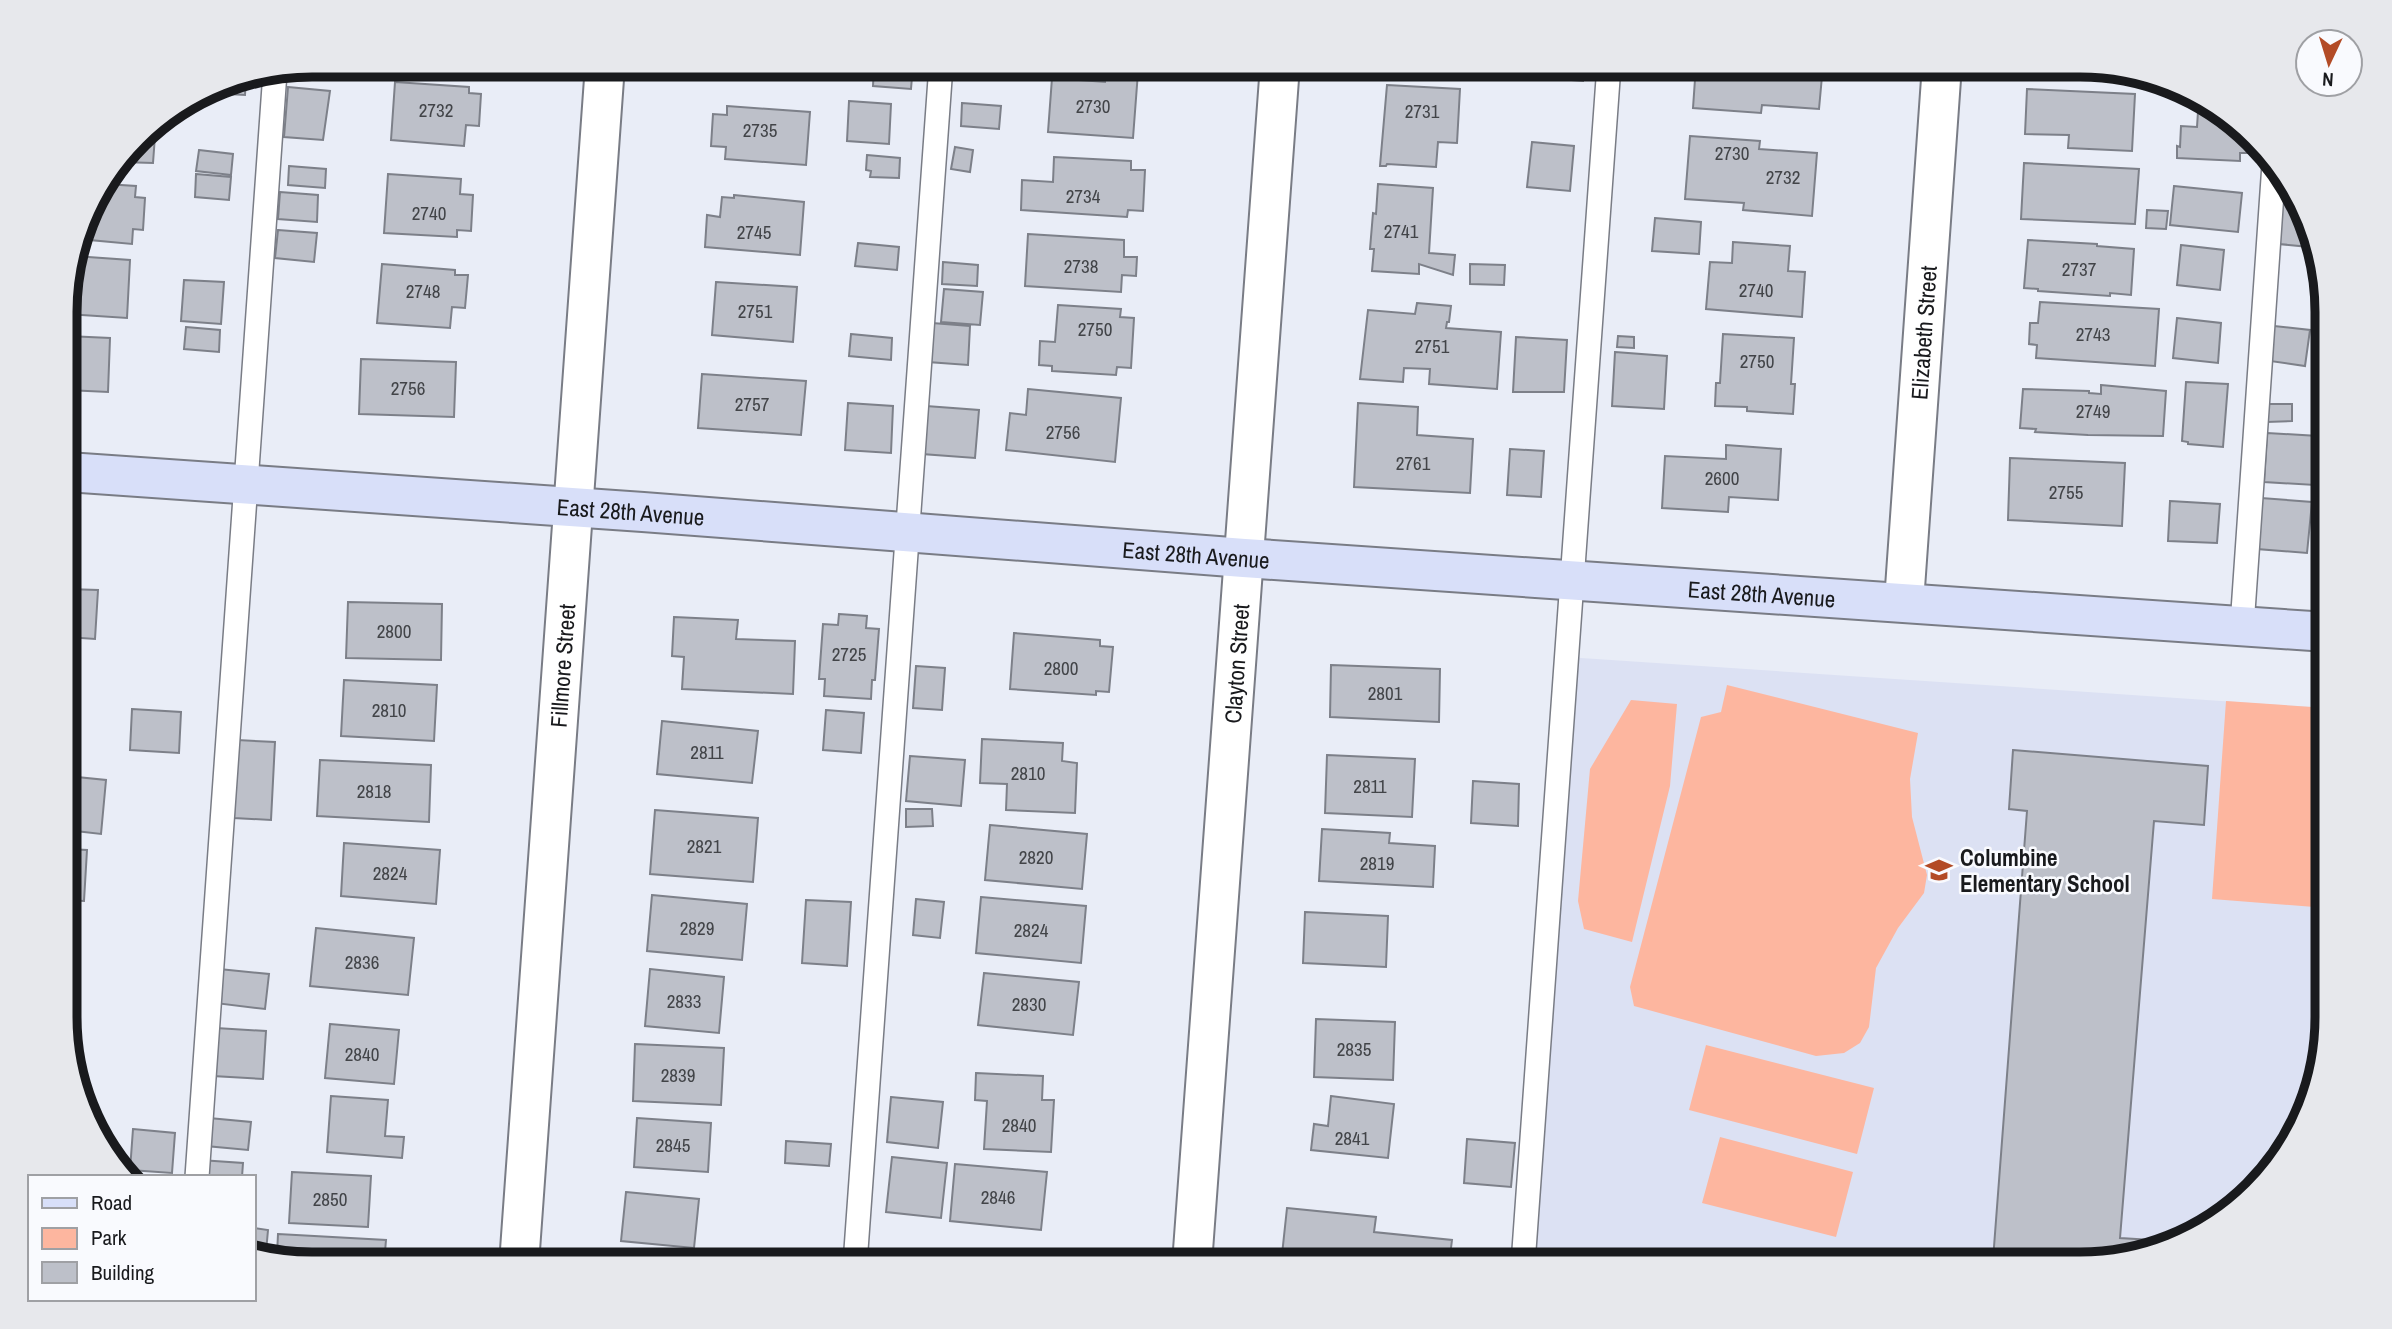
<svg xmlns="http://www.w3.org/2000/svg" width="2392" height="1329" viewBox="0 0 2392 1329" font-family="'Archivo Narrow',sans-serif">
	<style>
		.built { fill: #dce1f3 }
		.green { fill: #fdb69f }
		.building { fill: #bdc0c9; stroke: #7d8089; stroke-width: 2 }
		.lines { fill: none; stroke-linecap: round; stroke-linejoin: round }
		.lane-casing { stroke: #797c85; stroke-width: 26 }
		.street-casing { stroke: #797c85; stroke-width: 42 }
		.secondary-casing { stroke: #797c85; stroke-width: 42 }
		.lane { stroke: #fff; stroke-width: 23 }
		.street { stroke: #fff; stroke-width: 38 }
		.secondary { stroke: #d8dff9; stroke-width: 38 }
		.labels { text-anchor: middle; dominant-baseline: central; stroke-width: 5; stroke-linejoin: round; paint-order: stroke }
		.number-label { font-size: 19px; fill: #424448 }
		.street-label { font-size: 23px; fill: #191a1d; stroke: #f9fafe }
		.poi-label { font-size: 23px; font-weight: bold; fill: #191a1d; stroke: #f9fafe; text-anchor: start }
		.rim { fill: none; stroke: #191a1d; stroke-width: 9 }
	</style>
	<rect width="100%" height="100%" fill="#e9edf7"/>
	<path class="built" d="M 1566,657 L 2327,708 L 2327,1033 L 2294,1140 L 2204,1231 L 2096,1264 L 1523,1264 Z"/>
	<path class="green" d="M 1727,685 L 1918,733 L 1910,779 L 1912,817 L 1927,875 L 1924,893 L 1898,928 L 1876,968 L 1869,1027 L 1860,1043 L 1844,1053 L 1816,1056 L 1634,1006 L 1630,987 L 1701,717 L 1721,712 Z
		M 1631,700 L 1677,704 L 1670,786 L 1632,942 L 1584,929 L 1578,901 L 1590,769 Z
		M 2226,701 L 2327,708 L 2327,908 L 2212,899 Z
		M 1706,1045 L 1874,1088 L 1857,1154 L 1689,1110 Z
		M 1720,1137 L 1853,1172 L 1836,1237 L 1702,1203 Z"/>
	<path class="building" d="M 732,65 L 813,65 L 812,74 L 732,69 Z
		M 874,65 L 913,65 L 911,89 L 873,86 Z
		M 952,65 L 968,65 L 967,73 L 951,72 Z
		M 1391,65 L 1467,65 L 1467,74 L 1391,68 Z
		M 1535,65 L 1584,65 L 1583,81 L 1534,77 Z
		M 1696,65 L 1823,65 L 1819,109 L 1762,105 L 1761,113 L 1693,108 Z
		M 1106,69 L 1138,72 L 1133,138 L 1048,132 L 1052,78 L 1105,82 Z
		M 246,78 L 245,95 L 205,93 L 218,83 Z
		M 395,82 L 469,87 L 469,93 L 481,94 L 479,126 L 466,125 L 464,146 L 391,140 Z
		M 1387,85 L 1460,89 L 1457,143 L 1438,142 L 1436,167 L 1387,164 L 1386,166 L 1380,166 Z
		M 288,87 L 330,91 L 323,140 L 284,137 Z
		M 2027,89 L 2135,94 L 2132,151 L 2068,148 L 2069,135 L 2025,134 Z
		M 2199,96 L 2203,98 L 2248,140 L 2247,153 L 2240,153 L 2240,161 L 2177,158 L 2177,146 L 2180,147 L 2181,126 L 2197,127 Z
		M 849,101 L 891,104 L 889,144 L 847,141 Z
		M 962,103 L 1001,106 L 999,129 L 961,126 Z
		M 727,106 L 810,112 L 806,165 L 725,159 L 726,147 L 711,146 L 713,114 L 727,115 Z
		M 142,135 L 155,136 L 153,163 L 121,162 Z
		M 1690,136 L 1760,141 L 1759,149 L 1817,153 L 1812,216 L 1743,210 L 1744,203 L 1685,199 Z
		M 1532,142 L 1574,146 L 1570,191 L 1527,187 Z
		M 955,147 L 973,150 L 970,172 L 951,169 Z
		M 199,150 L 233,154 L 231,175 L 196,171 Z
		M 867,155 L 900,158 L 899,178 L 870,177 L 871,171 L 866,170 Z
		M 1054,157 L 1131,161 L 1131,170 L 1145,170 L 1143,211 L 1128,210 L 1127,217 L 1021,210 L 1022,180 L 1053,182 Z
		M 2024,163 L 2139,169 L 2135,224 L 2021,219 Z
		M 289,166 L 326,169 L 325,188 L 288,185 Z
		M 196,174 L 231,177 L 229,200 L 195,197 Z
		M 388,174 L 461,179 L 460,194 L 473,195 L 471,231 L 457,230 L 457,237 L 384,233 Z
		M 105,184 L 136,186 L 135,197 L 145,198 L 143,230 L 133,229 L 132,244 L 79,239 L 90,202 Z
		M 1378,184 L 1433,188 L 1429,253 L 1455,255 L 1453,275 L 1419,264 L 1419,274 L 1372,271 L 1374,249 L 1370,249 L 1373,213 L 1376,214 Z
		M 2174,186 L 2242,193 L 2238,232 L 2170,225 Z
		M 2284,189 L 2291,190 L 2310,247 L 2279,244 Z
		M 280,192 L 318,195 L 317,222 L 278,219 Z
		M 734,195 L 804,202 L 800,255 L 705,247 L 707,215 L 720,217 L 722,197 L 734,198 Z
		M 2147,210 L 2168,211 L 2166,229 L 2146,228 Z
		M 1655,218 L 1701,222 L 1699,254 L 1652,251 Z
		M 278,230 L 317,233 L 314,262 L 275,258 Z
		M 1028,234 L 1124,240 L 1124,257 L 1137,257 L 1136,276 L 1122,275 L 1121,292 L 1025,286 Z
		M 2028,240 L 2097,244 L 2097,246 L 2134,249 L 2131,295 L 2110,293 L 2110,296 L 2038,291 L 2038,289 L 2024,288 Z
		M 1733,242 L 1790,246 L 1788,271 L 1805,272 L 1802,317 L 1706,309 L 1710,262 L 1732,263 Z
		M 858,243 L 899,247 L 897,270 L 855,266 Z
		M 2181,245 L 2224,250 L 2220,290 L 2177,285 Z
		M 74,256 L 130,260 L 127,318 L 67,314 L 67,280 Z
		M 943,262 L 978,265 L 977,286 L 942,284 Z
		M 382,264 L 455,270 L 455,275 L 468,275 L 465,308 L 452,307 L 450,328 L 377,323 Z
		M 1470,264 L 1505,265 L 1504,285 L 1470,284 Z
		M 184,280 L 224,282 L 221,324 L 181,321 Z
		M 716,282 L 797,287 L 793,342 L 712,335 Z
		M 944,289 L 983,292 L 980,325 L 941,322 Z
		M 2040,302 L 2159,309 L 2155,366 L 2036,358 L 2037,345 L 2029,344 L 2030,323 L 2038,323 Z
		M 1417,303 L 1451,306 L 1449,322 L 1447,322 L 1446,328 L 1501,332 L 1497,389 L 1429,384 L 1430,369 L 1404,368 L 1403,382 L 1360,379 L 1368,310 L 1415,314 Z
		M 1058,305 L 1121,309 L 1120,317 L 1134,318 L 1131,368 L 1117,367 L 1116,375 L 1052,371 L 1052,366 L 1039,365 L 1040,341 L 1055,342 Z
		M 2177,318 L 2221,323 L 2218,363 L 2173,358 Z
		M 932,323 L 970,326 L 968,365 L 928,362 Z
		M 2274,326 L 2310,330 L 2305,366 L 2270,361 Z
		M 186,327 L 220,330 L 219,352 L 184,349 Z
		M 851,334 L 892,338 L 891,360 L 849,356 Z
		M 1723,334 L 1794,338 L 1791,384 L 1795,384 L 1793,414 L 1747,411 L 1747,407 L 1715,406 L 1716,383 L 1720,383 Z
		M 67,336 L 110,338 L 108,392 L 67,390 Z
		M 1618,336 L 1634,337 L 1634,348 L 1617,347 Z
		M 1516,337 L 1567,340 L 1564,392 L 1513,392 Z
		M 1615,352 L 1667,356 L 1664,409 L 1612,406 Z
		M 361,359 L 456,362 L 454,417 L 359,414 Z
		M 702,374 L 806,381 L 801,435 L 698,428 Z
		M 2186,382 L 2228,384 L 2223,447 L 2188,444 L 2188,442 L 2182,441 Z
		M 2101,385 L 2166,391 L 2163,436 L 2088,435 L 2035,432 L 2036,429 L 2020,428 L 2023,389 L 2089,391 L 2089,393 L 2101,394 Z
		M 1028,389 L 1121,398 L 1115,462 L 1006,450 L 1010,413 L 1026,415 Z
		M 848,403 L 893,406 L 891,453 L 845,450 Z
		M 1358,403 L 1418,407 L 1417,435 L 1473,439 L 1470,493 L 1354,487 Z
		M 2267,404 L 2292,404 L 2292,421 L 2267,422 Z
		M 926,406 L 979,410 L 975,458 L 922,454 Z
		M 2267,433 L 2318,436 L 2315,485 L 2264,482 Z
		M 1726,445 L 1781,449 L 1778,500 L 1729,497 L 1728,512 L 1662,508 L 1665,456 L 1726,459 Z
		M 1510,449 L 1544,451 L 1541,497 L 1507,495 Z
		M 2010,458 L 2125,463 L 2122,526 L 2008,520 Z
		M 2261,498 L 2312,502 L 2307,553 L 2257,549 Z
		M 2170,501 L 2220,504 L 2217,543 L 2168,541 Z
		M 67,589 L 98,590 L 95,639 L 67,637 Z
		M 348,602 L 442,604 L 441,660 L 346,658 Z
		M 839,614 L 867,616 L 866,628 L 879,629 L 875,680 L 872,680 L 871,699 L 824,696 L 825,679 L 819,679 L 823,624 L 838,625 Z
		M 674,617 L 738,620 L 736,639 L 795,641 L 793,694 L 682,689 L 684,657 L 672,656 Z
		M 1014,633 L 1100,640 L 1100,646 L 1113,647 L 1109,692 L 1096,691 L 1096,695 L 1010,689 Z
		M 1331,665 L 1440,669 L 1439,722 L 1330,717 Z
		M 916,666 L 945,668 L 942,710 L 913,708 Z
		M 344,680 L 437,685 L 434,741 L 341,736 Z
		M 67,698 L 76,699 L 71,751 L 67,751 Z
		M 132,709 L 181,712 L 179,753 L 130,750 Z
		M 826,710 L 864,713 L 861,753 L 823,750 Z
		M 662,721 L 758,731 L 752,783 L 657,774 Z
		M 982,739 L 1063,743 L 1062,761 L 1077,763 L 1075,813 L 1006,810 L 1007,784 L 980,783 Z
		M 237,740 L 275,742 L 271,820 L 234,818 Z
		M 2013,750 L 2208,766 L 2204,825 L 2154,821 L 2120,1238 L 2169,1241 L 2096,1264 L 1972,1264 L 1972,1258 L 1993,1260 L 2027,811 L 2009,809 Z
		M 1327,755 L 1415,759 L 1412,817 L 1325,813 Z
		M 910,756 L 965,760 L 961,806 L 906,801 Z
		M 320,760 L 431,765 L 429,822 L 317,816 Z
		M 67,776 L 106,780 L 101,834 L 67,830 Z
		M 1473,781 L 1519,784 L 1518,826 L 1471,823 Z
		M 906,809 L 932,809 L 933,826 L 906,827 Z
		M 655,810 L 758,818 L 753,882 L 650,874 Z
		M 990,825 L 1087,834 L 1082,889 L 985,880 Z
		M 1322,829 L 1390,833 L 1389,843 L 1435,846 L 1433,887 L 1319,881 Z
		M 344,843 L 440,850 L 436,904 L 341,896 Z
		M 67,849 L 87,850 L 84,901 L 67,900 Z
		M 652,895 L 747,904 L 742,960 L 647,951 Z
		M 981,897 L 1086,906 L 1081,963 L 976,953 Z
		M 916,899 L 944,902 L 940,938 L 913,935 Z
		M 806,900 L 851,902 L 847,966 L 802,963 Z
		M 1305,912 L 1388,916 L 1386,967 L 1303,963 Z
		M 316,928 L 414,938 L 408,995 L 310,986 Z
		M 219,969 L 269,974 L 265,1009 L 215,1003 Z
		M 650,969 L 724,977 L 719,1033 L 645,1026 Z
		M 984,973 L 1079,982 L 1073,1035 L 978,1025 Z
		M 67,992 L 76,993 L 70,1051 L 67,1049 Z
		M 1316,1019 L 1395,1022 L 1393,1080 L 1314,1077 Z
		M 330,1024 L 399,1030 L 394,1084 L 325,1078 Z
		M 216,1028 L 266,1031 L 263,1079 L 213,1076 Z
		M 635,1044 L 724,1048 L 721,1105 L 633,1101 Z
		M 976,1073 L 1043,1076 L 1042,1100 L 1054,1100 L 1051,1152 L 984,1149 L 987,1101 L 975,1100 Z
		M 331,1096 L 388,1100 L 385,1136 L 404,1137 L 402,1158 L 327,1152 Z
		M 1331,1096 L 1394,1104 L 1388,1158 L 1311,1150 L 1314,1124 L 1328,1126 Z
		M 891,1097 L 943,1102 L 938,1148 L 887,1142 Z
		M 209,1118 L 251,1122 L 248,1150 L 206,1146 Z
		M 637,1118 L 711,1123 L 708,1172 L 634,1167 Z
		M 133,1129 L 175,1133 L 172,1173 L 130,1170 Z
		M 1467,1139 L 1515,1143 L 1511,1187 L 1464,1183 Z
		M 786,1141 L 831,1144 L 829,1166 L 785,1163 Z
		M 892,1157 L 947,1163 L 941,1218 L 886,1212 Z
		M 200,1160 L 243,1163 L 242,1177 L 199,1177 Z
		M 955,1164 L 1047,1172 L 1041,1230 L 950,1221 Z
		M 292,1172 L 371,1176 L 368,1227 L 289,1223 Z
		M 626,1192 L 699,1199 L 694,1248 L 621,1241 Z
		M 1287,1208 L 1376,1217 L 1374,1232 L 1452,1240 L 1449,1264 L 1281,1264 Z
		M 254,1228 L 268,1230 L 266,1252 L 254,1249 Z
		M 278,1234 L 386,1240 L 384,1264 L 312,1264 L 277,1255 Z
		M 1805,1251 L 1814,1264 L 1764,1264 L 1769,1252 Z"/>
	<g class="lines">
		<g class="lane-casing">
			<path id="lane" d="M 2242,626 L 2274,164
				M 197,1177 L 275,72
				M 855,1264 L 941,65
				M 1523,1264 L 1609,65"/>
		</g>
		<g class="street-casing">
			<g id="street">
				<path id="s1" d="M 1904,602 L 1942,65"/>
				<path id="s2" d="M 519,1264 L 605,65"/>
				<path id="s3" d="M 1192,1264 L 1280,65"/>
			</g>
		</g>
		<g class="secondary-casing">
			<g id="secondary">
				<path id="s4" d="M 67,472 L 643,512 L 1244,558 L 2327,632"/>
			</g>
		</g>
		<use href="#lane" class="lane"/>
		<use href="#street" class="street"/>
		<use href="#secondary" class="secondary"/>
	</g>
	<defs>
		<g id="school-bare" transform="scale(2.1)"><path d="M0-5L7-2L0 1L-7-2ZM-4 1L0 2.5L4 1V4Q0 6-4 4Z" fill="#b34b26" stroke="#f9fafe" stroke-width="2.5" paint-order="stroke"/></g>
	</defs>
	<g fill-rule="evenodd">
		<use href="#school-bare" x="1939" y="870"/>
	</g>
	<g class="labels">
		<g class="number-label">
			<text x="1093" y="106">2730</text>
			<text x="436" y="110">2732</text>
			<text x="1422" y="111">2731</text>
			<text x="760" y="130">2735</text>
			<text x="1732" y="153">2730</text>
			<text x="1783" y="177">2732</text>
			<text x="1083" y="196">2734</text>
			<text x="429" y="213">2740</text>
			<text x="1401" y="231">2741</text>
			<text x="754" y="232">2745</text>
			<text x="1081" y="266">2738</text>
			<text x="2079" y="269">2737</text>
			<text x="1756" y="290">2740</text>
			<text x="423" y="291">2748</text>
			<text x="755" y="311">2751</text>
			<text x="1095" y="329">2750</text>
			<text x="2093" y="334">2743</text>
			<text x="1432" y="346">2751</text>
			<text x="1757" y="361">2750</text>
			<text x="408" y="388">2756</text>
			<text x="752" y="404">2757</text>
			<text x="2093" y="411">2749</text>
			<text x="1063" y="432">2756</text>
			<text x="1413" y="463">2761</text>
			<text x="1722" y="478">2600</text>
			<text x="2066" y="492">2755</text>
			<text x="394" y="631">2800</text>
			<text x="849" y="654">2725</text>
			<text x="1061" y="668">2800</text>
			<text x="1385" y="693">2801</text>
			<text x="389" y="710">2810</text>
			<text x="707" y="752">2811</text>
			<text x="1028" y="773">2810</text>
			<text x="1370" y="786">2811</text>
			<text x="374" y="791">2818</text>
			<text x="704" y="846">2821</text>
			<text x="1036" y="857">2820</text>
			<text x="1377" y="863">2819</text>
			<text x="390" y="873">2824</text>
			<text x="697" y="928">2829</text>
			<text x="1031" y="930">2824</text>
			<text x="362" y="962">2836</text>
			<text x="684" y="1001">2833</text>
			<text x="1029" y="1004">2830</text>
			<text x="1354" y="1049">2835</text>
			<text x="362" y="1054">2840</text>
			<text x="678" y="1075">2839</text>
			<text x="1019" y="1125">2840</text>
			<text x="1352" y="1138">2841</text>
			<text x="673" y="1145">2845</text>
			<text x="998" y="1197">2846</text>
			<text x="330" y="1199">2850</text>
		</g>
		<g class="street-label">
			<text stroke="none"><textPath href="#s1" startOffset="270">Elizabeth Street</textPath></text>
			<text stroke="none"><textPath href="#s4" startOffset="565">East 28th Avenue</textPath></text>
			<text stroke="none"><textPath href="#s4" startOffset="1132">East 28th Avenue</textPath></text>
			<text stroke="none"><textPath href="#s4" startOffset="1699">East 28th Avenue</textPath></text>
			<text stroke="none"><textPath href="#s2" startOffset="600">Fillmore Street</textPath></text>
			<text stroke="none"><textPath href="#s3" startOffset="602">Clayton Street</textPath></text>
		</g>
		<g class="poi-label">
			<text x="1960" y="857">Columbine<tspan x="1960" dy="26">Elementary School</tspan></text>
		</g>
	</g>
	<path d="M0 0H2392V1329H0ZM312 77H2080A235 235 0 0 1 2315 312V1017A235 235 0 0 1 2080 1252H312A235 235 0 0 1 77 1017V312A235 235 0 0 1 312 77Z" fill="#e7e8ec" fill-rule="evenodd"/>
	<path class="rim" d="M312 77H2080A235 235 0 0 1 2315 312V1017A235 235 0 0 1 2080 1252H312A235 235 0 0 1 77 1017V312A235 235 0 0 1 312 77Z"/>
	<rect x="28" y="1175" width="228" height="126" fill="#f9fafe" stroke="#9fa0a4" stroke-width="2"/>
	<rect x="42" y="1198" width="35" height="10" fill="#d8dff9" stroke="#9fa0a4" stroke-width="2"/>
	<text x="91" y="1210" font-size="21" fill="#191a1d">Road</text>
	<rect x="42" y="1228" width="35" height="21" fill="#fdb69f" stroke="#9fa0a4" stroke-width="2"/>
	<text x="91" y="1245" font-size="21" fill="#191a1d">Park</text>
	<rect x="42" y="1262" width="35" height="21" fill="#bdc0c9" stroke="#9fa0a4" stroke-width="2"/>
	<text x="91" y="1280" font-size="21" fill="#191a1d">Building</text>
	<g transform="translate(2329 63) rotate(184)"><circle r="33" fill="#f9fafe" stroke="#9fa0a4" stroke-width="2"/>
	<path d="M0-5L12 26L0 18L-12 26Z" fill="#b34b26"/>
	<text y="-10" font-size="19" font-weight="bold" text-anchor="middle" fill="#191a1d">N</text>
	</g>
</svg>
